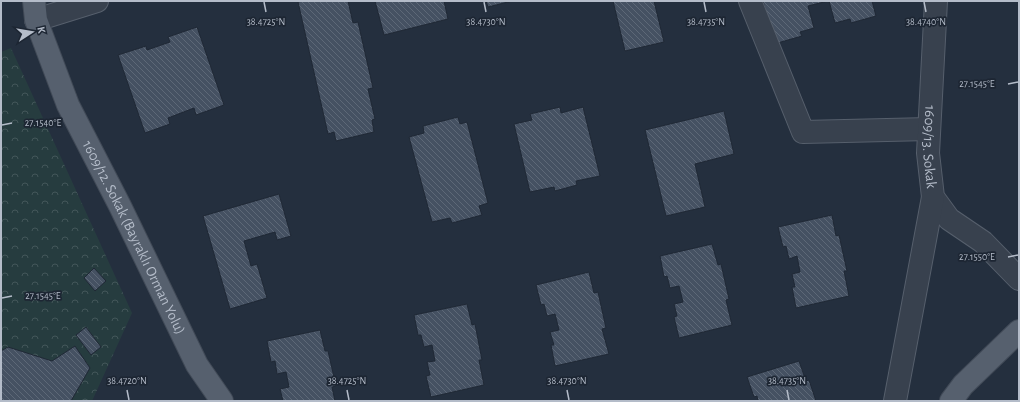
<svg xmlns="http://www.w3.org/2000/svg" width="1020" height="402" viewBox="0 0 1020 402" font-family="'Alegreya Sans',sans-serif">
	<style>
		.park { fill: url(#park-crowns) }
		.building { fill: url(#building-back-hatch); stroke: #1f2835 }
		.lines { fill: none; stroke-linecap: round; stroke-linejoin: round }
		.minor-casing { stroke: #565f6c; stroke-width: 24 }
		.major-casing { stroke: #414a57; stroke-width: 24 }
		.minor { stroke: #38414e; stroke-width: 22 }
		.major { stroke: #56606e; stroke-width: 22 }
		.ticks { fill: none; stroke: #b4bcc9; stroke-width: 1.5 }
		.labels { text-anchor: middle; dominant-baseline: central; stroke-width: 3.5; stroke-linejoin: round; paint-order: stroke }
		.street-label { font-size: 15px; fill: #b4bcc9; stroke: #1d2633 }
		.ticks-label { font-size: 10px; text-anchor: middle; fill: #b4bcc9; stroke: #1d2633; stroke-width: 3.5; stroke-linejoin: round; paint-order: stroke }
	</style>
	<defs>
		<pattern id="park-crowns" width="20" height="18" patternUnits="userSpaceOnUse"><rect width="20" height="18" fill="#263c3f"/><path d="M2 6a3 3 0 1 1 6 0M12 15a3 3 0 1 1 6 0" fill="none" stroke="#435659"/></pattern>
		<pattern id="building-back-hatch" width="6" height="6" patternUnits="userSpaceOnUse"><rect width="6" height="6" fill="#455162"/><path d="M-1 5l2 2M0 0l6 6M5-1l2 2" fill="none" stroke="#5d6877"/></pattern>
	</defs>
	<rect width="100%" height="100%" fill="#242f3e"/>
	<path class="park" d="M 11,48 L 132,313 L 92,401 L 1,401 L 1,52 Z"/>
	<path class="building" d="M 304,1 L 348,1 L 353,23 L 358,22 L 373,88 L 368,89 L 375,119 L 372,120 L 374,132 L 336,141 L 334,132 L 328,134 L 298,2 Z
		M 375,1 L 444,1 L 448,19 L 384,35 Z
		M 486,1 L 512,1 L 488,7 Z
		M 613,1 L 654,1 L 664,42 L 625,51 Z
		M 763,1 L 828,1 L 808,6 L 814,28 L 800,32 L 802,36 L 774,44 Z
		M 829,1 L 872,1 L 876,16 L 851,23 L 850,19 L 835,23 Z
		M 197,27 L 224,105 L 196,115 L 194,108 L 168,118 L 170,124 L 145,133 L 118,55 L 146,46 L 147,50 L 170,42 L 168,37 Z
		M 560,107 L 561,113 L 583,107 L 600,176 L 576,181 L 577,185 L 555,191 L 554,187 L 530,192 L 514,124 L 532,120 L 530,114 Z
		M 724,111 L 734,154 L 695,164 L 705,207 L 666,216 L 645,130 Z
		M 458,117 L 460,124 L 467,122 L 488,203 L 479,206 L 482,215 L 452,223 L 450,218 L 432,222 L 409,137 L 424,133 L 423,126 Z
		M 279,194 L 291,236 L 277,240 L 275,232 L 244,241 L 251,266 L 257,264 L 267,298 L 230,309 L 203,216 Z
		M 832,215 L 836,236 L 839,235 L 847,271 L 844,271 L 849,296 L 796,308 L 792,287 L 795,287 L 792,274 L 800,272 L 797,256 L 789,259 L 786,246 L 783,247 L 778,227 Z
		M 712,244 L 718,265 L 721,264 L 729,299 L 726,300 L 732,325 L 679,338 L 674,317 L 677,316 L 674,304 L 683,302 L 679,286 L 670,288 L 667,276 L 664,277 L 660,256 Z
		M 94,268 L 106,281 L 95,291 L 84,278 Z
		M 589,272 L 594,293 L 598,292 L 606,328 L 602,329 L 609,354 L 555,366 L 551,345 L 554,345 L 550,332 L 559,330 L 555,314 L 547,316 L 544,304 L 541,305 L 536,285 Z
		M 467,304 L 472,325 L 475,324 L 482,360 L 479,360 L 484,385 L 431,397 L 426,376 L 430,375 L 427,362 L 435,361 L 432,345 L 424,347 L 421,335 L 418,335 L 414,315 Z
		M 86,327 L 101,347 L 91,355 L 76,335 Z
		M 320,330 L 325,351 L 328,351 L 336,386 L 332,387 L 335,401 L 283,401 L 280,389 L 289,387 L 286,372 L 277,374 L 275,361 L 271,362 L 267,341 Z
		M 75,346 L 90,368 L 71,401 L 1,401 L 1,351 L 8,347 L 52,361 Z
		M 799,361 L 806,381 L 809,380 L 816,401 L 758,401 L 757,396 L 754,397 L 747,377 Z"/>
	<g class="lines">
		<g class="minor-casing">
			<g id="minor">
				<path d="M 750,1 L 803,132 L 929,129"/>
				<path id="s1" d="M 936,1 L 928,153 L 933,197 L 949,219 L 983,242 L 1019,279"/>
				<path d="M 36,20 L 97,1"/>
				<path d="M 895,401 L 933,197"/>
			</g>
		</g>
		<g class="major-casing">
			<g id="major">
				<path id="s2" d="M 34,1 L 36,20 L 68,105 L 120,206 L 197,365 L 222,401"/>
				<path d="M 951,401 L 963,385 L 1019,331"/>
			</g>
		</g>
		<use href="#minor" class="minor"/>
		<use href="#major" class="major"/>
	</g>
	<path class="ticks" d="M 264,2 L 266,12M 484,2 L 486,12M 704,2 L 706,12M 924,2 L 926,12M 1008,84 L 1018,82M 2,125 L 12,123M 1008,257 L 1018,255M 2,298 L 12,296M 127,390 L 129,400M 347,390 L 349,400M 567,390 L 569,400M 787,390 L 789,400"/>
	<g class="labels">
		<g class="street-label">
			<text stroke="none"><textPath href="#s1" startOffset="146">1609/13. Sokak</textPath></text>
			<text stroke="none"><textPath href="#s2" startOffset="258">1609/12. Sokak (Bayraklı Orman Yolu)</textPath></text>
		</g>
	</g>
	<g class="ticks-label">
		<text x="266" y="25">38.4725°N</text>
		<text x="486" y="25">38.4730°N</text>
		<text x="706" y="25">38.4735°N</text>
		<text x="926" y="25">38.4740°N</text>
		<text x="977" y="87">27.1545°E</text>
		<text x="43" y="126">27.1540°E</text>
		<text x="977" y="260">27.1550°E</text>
		<text x="43" y="299">27.1545°E</text>
		<text x="127" y="384">38.4720°N</text>
		<text x="347" y="384">38.4725°N</text>
		<text x="567" y="384">38.4730°N</text>
		<text x="787" y="384">38.4735°N</text>
	</g>
	<rect width="1020" height="402" fill="none" stroke="#b4bcc9" stroke-width="4"/>
	<g transform="translate(32 32) rotate(78)" stroke="#1d2633" stroke-width="3" paint-order="stroke">
	<path d="M0-3L7 15L0 10L-7 15Z" fill="#b4bcc9"/>
	<text y="-6" font-size="11" font-weight="bold" text-anchor="middle" fill="#b4bcc9">K</text>
	</g>
</svg>
